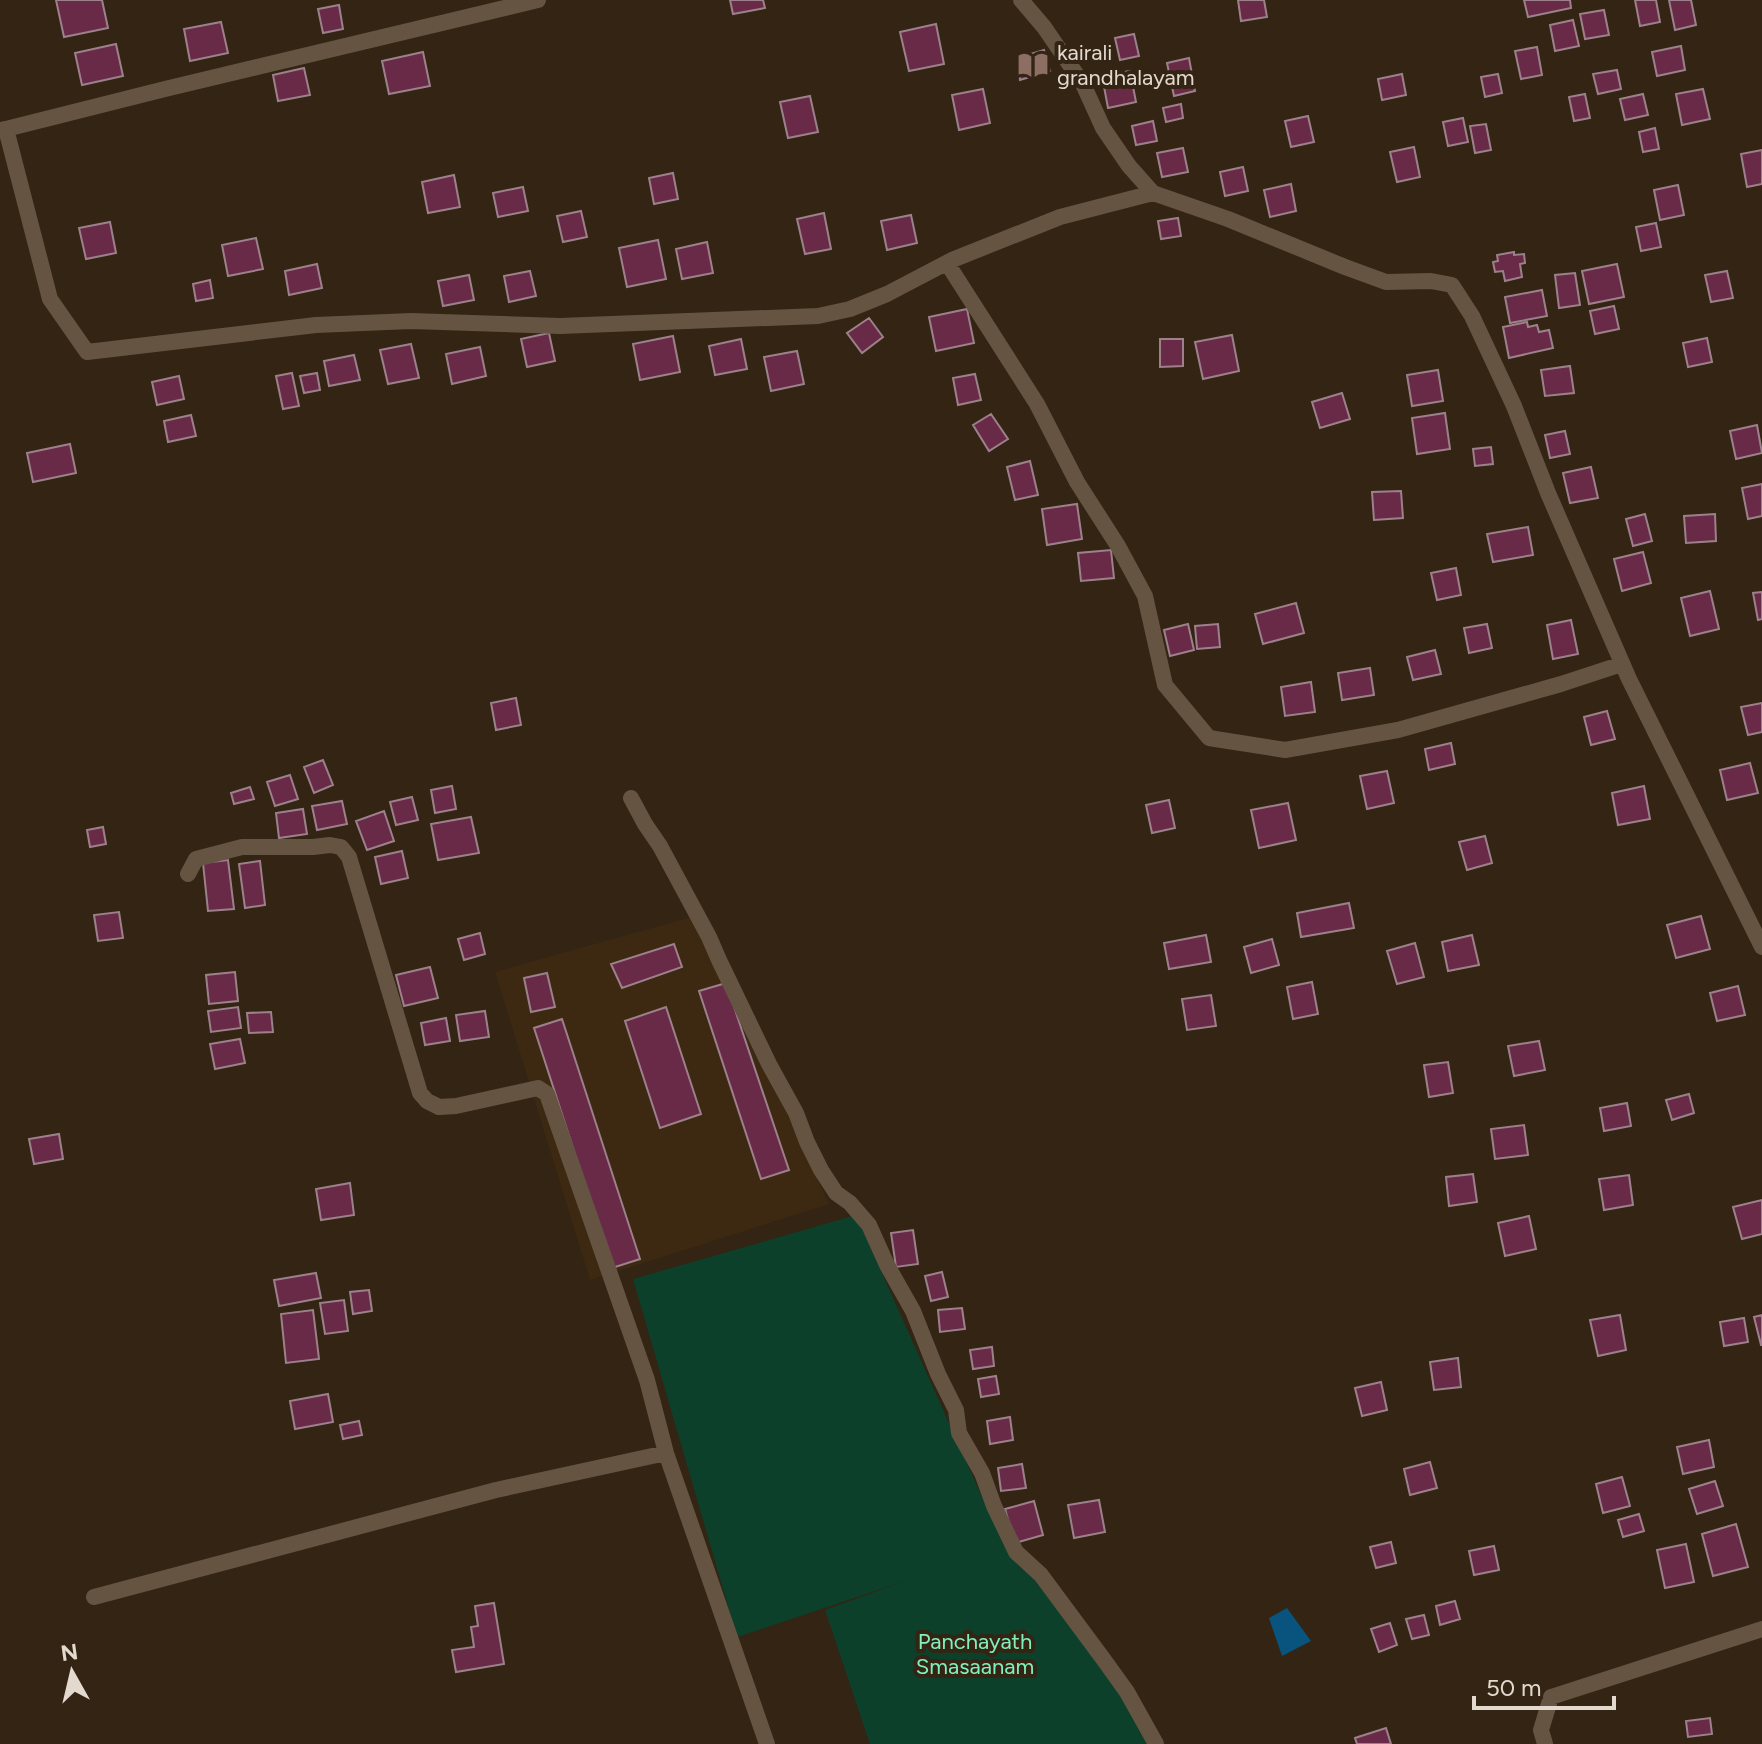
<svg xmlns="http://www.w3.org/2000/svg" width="1762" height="1744" viewBox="0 0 1762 1744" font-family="Figtree,sans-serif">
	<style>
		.built { fill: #3d2912 }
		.green { fill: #0c402b }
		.water { fill: #08547f }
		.building { fill: #692a48; stroke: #9c818b; stroke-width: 2 }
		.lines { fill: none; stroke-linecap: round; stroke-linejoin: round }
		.minor { stroke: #655442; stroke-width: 16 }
		.labels { text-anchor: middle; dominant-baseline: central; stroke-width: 8; stroke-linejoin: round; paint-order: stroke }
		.poi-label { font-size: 22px; fill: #e3d9cf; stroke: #332413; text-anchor: start }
		.park-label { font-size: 22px; fill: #80f0bd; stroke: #332413 }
	</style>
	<rect width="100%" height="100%" fill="#332413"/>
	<path class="built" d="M 695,916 L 829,1204 L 590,1280 L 495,972 Z"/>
	<path class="green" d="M 856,1215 L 1004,1546 L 1006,1545 L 1120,1685 L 1147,1744 L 870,1744 L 825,1610 L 905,1581 L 737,1637 L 633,1279 Z"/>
	<path class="water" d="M 1287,1608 L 1311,1641 L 1282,1656 L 1269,1618 Z"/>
	<path class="building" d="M 56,0 L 102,0 L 108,28 L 64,37 Z
		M 730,0 L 763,0 L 765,8 L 733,14 Z
		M 1238,0 L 1264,0 L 1267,17 L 1241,21 Z
		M 1524,0 L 1570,0 L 1571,8 L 1528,17 Z
		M 1635,0 L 1656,0 L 1660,22 L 1640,26 Z
		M 1669,0 L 1691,0 L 1696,25 L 1675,30 Z
		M 339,5 L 343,29 L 323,33 L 318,9 Z
		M 1604,10 L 1609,35 L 1585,39 L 1580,14 Z
		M 1573,20 L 1579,46 L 1555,51 L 1550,25 Z
		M 221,22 L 228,53 L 190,61 L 184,29 Z
		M 936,24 L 944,64 L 909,71 L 900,32 Z
		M 1134,34 L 1139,56 L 1120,60 L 1115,38 Z
		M 116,44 L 123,76 L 82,85 L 75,53 Z
		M 1681,46 L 1685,70 L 1657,76 L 1652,52 Z
		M 1537,47 L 1542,75 L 1521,79 L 1515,51 Z
		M 1044,50 L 1050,71 L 1020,80 L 1017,58 Z
		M 423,52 L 430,86 L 389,94 L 382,61 Z
		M 1189,58 L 1195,91 L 1174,96 L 1167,63 Z
		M 304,68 L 310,95 L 278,101 L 273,75 Z
		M 1617,70 L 1621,89 L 1598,94 L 1593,74 Z
		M 1130,71 L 1136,102 L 1108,108 L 1102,76 Z
		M 1402,74 L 1406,95 L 1382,100 L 1378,79 Z
		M 1498,74 L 1502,93 L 1485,97 L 1481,77 Z
		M 983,89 L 990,123 L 959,130 L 952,95 Z
		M 1703,89 L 1710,119 L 1682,125 L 1676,94 Z
		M 1585,94 L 1590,118 L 1574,121 L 1569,97 Z
		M 1643,94 L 1648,115 L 1625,120 L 1620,99 Z
		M 810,96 L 818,132 L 788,138 L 780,102 Z
		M 1181,104 L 1183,118 L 1166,122 L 1163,108 Z
		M 1308,116 L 1314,142 L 1291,147 L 1285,121 Z
		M 1463,118 L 1468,142 L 1448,146 L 1443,122 Z
		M 1153,121 L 1157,141 L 1136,145 L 1132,126 Z
		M 1486,124 L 1491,150 L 1475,153 L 1470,126 Z
		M 1655,128 L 1659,149 L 1643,152 L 1639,132 Z
		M 1414,147 L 1420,177 L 1397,182 L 1390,152 Z
		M 1183,148 L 1188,172 L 1162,177 L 1157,153 Z
		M 1762,150 L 1762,184 L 1747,187 L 1741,154 Z
		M 1243,167 L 1248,191 L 1225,196 L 1220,172 Z
		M 673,173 L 678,199 L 654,204 L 649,178 Z
		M 454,175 L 460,207 L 428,213 L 422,182 Z
		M 1291,184 L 1296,211 L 1270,217 L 1264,190 Z
		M 1678,185 L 1684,215 L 1660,220 L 1654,190 Z
		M 523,187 L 528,211 L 498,217 L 493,193 Z
		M 581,211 L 587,237 L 563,242 L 557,216 Z
		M 824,213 L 831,249 L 805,254 L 797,219 Z
		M 911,215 L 917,243 L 887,250 L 881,221 Z
		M 1178,218 L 1181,236 L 1161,239 L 1158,221 Z
		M 110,222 L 116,253 L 86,259 L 79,228 Z
		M 1656,223 L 1661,247 L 1641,251 L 1636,227 Z
		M 256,238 L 263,269 L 228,276 L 222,245 Z
		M 658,240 L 666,279 L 627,287 L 619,248 Z
		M 707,242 L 713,273 L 682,279 L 676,249 Z
		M 1514,252 L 1514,255 L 1524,254 L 1525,263 L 1520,264 L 1522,277 L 1505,281 L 1503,271 L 1495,272 L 1493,262 L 1498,261 L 1497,255 Z
		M 317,264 L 322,288 L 289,295 L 285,271 Z
		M 1617,264 L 1624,297 L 1589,304 L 1582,271 Z
		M 530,271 L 536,296 L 509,302 L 504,276 Z
		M 1727,271 L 1733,298 L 1711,302 L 1705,275 Z
		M 1575,273 L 1580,305 L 1559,308 L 1555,275 Z
		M 469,275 L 474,300 L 443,306 L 438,281 Z
		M 210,280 L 213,298 L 196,301 L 193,284 Z
		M 1542,290 L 1547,316 L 1510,323 L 1505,297 Z
		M 1614,306 L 1619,329 L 1595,334 L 1590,311 Z
		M 967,309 L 974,343 L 936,351 L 929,317 Z
		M 869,318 L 883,337 L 862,353 L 847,333 Z
		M 1527,322 L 1528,327 L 1537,325 L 1539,332 L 1549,330 L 1553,348 L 1509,358 L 1503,327 Z
		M 549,333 L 555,361 L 527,367 L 521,339 Z
		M 1232,335 L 1239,371 L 1203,379 L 1195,342 Z
		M 673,336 L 680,372 L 640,380 L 633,344 Z
		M 1707,338 L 1712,362 L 1688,367 L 1683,343 Z
		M 741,339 L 747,369 L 715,375 L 709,346 Z
		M 1160,339 L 1183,339 L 1183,366 L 1160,367 Z
		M 411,344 L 419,378 L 388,384 L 380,350 Z
		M 480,347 L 486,376 L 452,384 L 446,354 Z
		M 797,351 L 804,384 L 771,391 L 764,357 Z
		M 354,355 L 360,380 L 329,386 L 324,361 Z
		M 1570,366 L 1574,393 L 1545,396 L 1541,370 Z
		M 1438,370 L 1443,401 L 1412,406 L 1407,375 Z
		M 292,373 L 299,406 L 283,409 L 276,376 Z
		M 317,373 L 320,390 L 304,393 L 300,376 Z
		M 975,374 L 981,400 L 958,405 L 953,378 Z
		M 179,376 L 184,399 L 157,405 L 152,382 Z
		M 1342,393 L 1350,419 L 1320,428 L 1312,402 Z
		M 1445,413 L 1450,449 L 1417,454 L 1412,418 Z
		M 991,414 L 1008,439 L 989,451 L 973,425 Z
		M 191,415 L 196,436 L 168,442 L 164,421 Z
		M 1757,425 L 1762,453 L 1736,459 L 1730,431 Z
		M 1565,431 L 1570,454 L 1550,458 L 1545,435 Z
		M 70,444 L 76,473 L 33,482 L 27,453 Z
		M 1491,447 L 1493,464 L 1475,466 L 1473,449 Z
		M 1030,461 L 1038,495 L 1015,500 L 1007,467 Z
		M 1591,467 L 1598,498 L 1570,503 L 1563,473 Z
		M 1762,484 L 1762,516 L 1748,519 L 1742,488 Z
		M 1401,491 L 1403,518 L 1374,520 L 1372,492 Z
		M 1077,504 L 1082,539 L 1047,545 L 1042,509 Z
		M 1645,514 L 1652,541 L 1633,546 L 1626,519 Z
		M 1715,514 L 1716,541 L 1686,543 L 1684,516 Z
		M 1528,527 L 1533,555 L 1493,562 L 1487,534 Z
		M 1111,550 L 1114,578 L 1081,581 L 1078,553 Z
		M 1643,552 L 1651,583 L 1622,591 L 1614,559 Z
		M 1456,568 L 1461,595 L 1437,600 L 1431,573 Z
		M 1710,591 L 1719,629 L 1690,636 L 1681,598 Z
		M 1762,592 L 1762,619 L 1758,620 L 1753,593 Z
		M 1296,603 L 1304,633 L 1263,644 L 1255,614 Z
		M 1571,620 L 1578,654 L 1553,659 L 1547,625 Z
		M 1188,624 L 1194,650 L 1170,656 L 1164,630 Z
		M 1218,624 L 1220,647 L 1197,649 L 1195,626 Z
		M 1487,624 L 1492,648 L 1469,653 L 1464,628 Z
		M 1435,650 L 1441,674 L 1413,680 L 1407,657 Z
		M 1370,668 L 1374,695 L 1342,700 L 1338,673 Z
		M 1311,682 L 1315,712 L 1285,716 L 1281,687 Z
		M 516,698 L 521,725 L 496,730 L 491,703 Z
		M 1762,703 L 1762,732 L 1748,735 L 1741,707 Z
		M 1607,711 L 1615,739 L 1591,745 L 1584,717 Z
		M 1451,743 L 1455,764 L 1429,770 L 1425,749 Z
		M 323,760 L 333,785 L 314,793 L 304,767 Z
		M 1750,763 L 1758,793 L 1727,800 L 1720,770 Z
		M 1387,771 L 1394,803 L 1367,809 L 1360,776 Z
		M 290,775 L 298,799 L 275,806 L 267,782 Z
		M 452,786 L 456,809 L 435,813 L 431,790 Z
		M 1644,786 L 1650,819 L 1618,825 L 1612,793 Z
		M 250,787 L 254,799 L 234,804 L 231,793 Z
		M 412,797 L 418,820 L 396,825 L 390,802 Z
		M 1169,800 L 1175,828 L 1152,833 L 1146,805 Z
		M 342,801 L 347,824 L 317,830 L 312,806 Z
		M 1288,803 L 1296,840 L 1259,848 L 1251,810 Z
		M 303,809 L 307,834 L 279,838 L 276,813 Z
		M 384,811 L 394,841 L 367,850 L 356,821 Z
		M 471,817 L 479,853 L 438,860 L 431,824 Z
		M 103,827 L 106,844 L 90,847 L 87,830 Z
		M 1485,836 L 1492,863 L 1467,870 L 1459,842 Z
		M 402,851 L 408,878 L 381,884 L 375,857 Z
		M 228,860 L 234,909 L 208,911 L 203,863 Z
		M 260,861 L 265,905 L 245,908 L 239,864 Z
		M 1349,903 L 1354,928 L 1301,937 L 1297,913 Z
		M 119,912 L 123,938 L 98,941 L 94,915 Z
		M 1701,916 L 1710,949 L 1676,958 L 1667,925 Z
		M 480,933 L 485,954 L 464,960 L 458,939 Z
		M 1206,935 L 1211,962 L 1169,969 L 1164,943 Z
		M 1472,935 L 1479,965 L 1448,971 L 1442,942 Z
		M 1272,939 L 1279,965 L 1251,973 L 1244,947 Z
		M 1415,943 L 1424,977 L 1397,984 L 1387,951 Z
		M 674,944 L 682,967 L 622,988 L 611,964 Z
		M 430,967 L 438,998 L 404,1006 L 396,975 Z
		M 235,972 L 238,1001 L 209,1004 L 206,975 Z
		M 547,973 L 555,1007 L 531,1012 L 524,978 Z
		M 1312,982 L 1318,1014 L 1293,1019 L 1287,987 Z
		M 726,983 L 789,1170 L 761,1179 L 699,991 Z
		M 1738,986 L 1745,1015 L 1717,1021 L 1710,993 Z
		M 1211,995 L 1216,1026 L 1187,1030 L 1182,999 Z
		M 238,1007 L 241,1028 L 211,1032 L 208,1011 Z
		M 666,1007 L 701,1114 L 660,1128 L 625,1021 Z
		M 485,1011 L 489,1037 L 460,1041 L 456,1015 Z
		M 271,1012 L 273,1032 L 249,1033 L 247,1013 Z
		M 446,1018 L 450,1041 L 425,1045 L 421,1023 Z
		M 562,1019 L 640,1259 L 612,1268 L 534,1028 Z
		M 240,1039 L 245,1063 L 215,1069 L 210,1044 Z
		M 1539,1041 L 1545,1070 L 1514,1076 L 1508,1046 Z
		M 1448,1062 L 1453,1093 L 1429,1097 L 1424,1065 Z
		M 1689,1094 L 1694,1113 L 1672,1120 L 1666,1100 Z
		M 1627,1103 L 1631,1126 L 1604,1131 L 1600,1108 Z
		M 1524,1125 L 1528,1155 L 1495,1159 L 1491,1129 Z
		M 59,1134 L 63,1159 L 34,1164 L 29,1139 Z
		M 1473,1174 L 1477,1202 L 1449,1206 L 1446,1177 Z
		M 1629,1175 L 1633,1205 L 1604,1210 L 1599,1179 Z
		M 350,1183 L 354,1215 L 321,1220 L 316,1189 Z
		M 1762,1200 L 1762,1234 L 1742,1239 L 1733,1207 Z
		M 1529,1216 L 1536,1249 L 1505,1256 L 1498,1223 Z
		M 913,1230 L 918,1264 L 896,1267 L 891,1233 Z
		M 942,1272 L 948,1297 L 931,1301 L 925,1276 Z
		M 316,1273 L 321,1298 L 279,1306 L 274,1280 Z
		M 369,1290 L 372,1311 L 353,1314 L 350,1292 Z
		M 344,1300 L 348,1331 L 325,1334 L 320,1303 Z
		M 962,1308 L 965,1329 L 940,1332 L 938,1310 Z
		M 313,1310 L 319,1359 L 286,1363 L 281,1314 Z
		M 1620,1315 L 1626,1350 L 1598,1356 L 1590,1320 Z
		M 1762,1315 L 1762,1345 L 1761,1345 L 1754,1317 Z
		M 1744,1318 L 1748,1342 L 1724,1346 L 1720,1322 Z
		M 992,1347 L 994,1366 L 973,1369 L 970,1350 Z
		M 1458,1358 L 1461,1387 L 1434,1390 L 1430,1362 Z
		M 996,1376 L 999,1394 L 981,1397 L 978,1379 Z
		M 1381,1382 L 1387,1410 L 1362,1416 L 1355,1388 Z
		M 328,1394 L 333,1422 L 295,1429 L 290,1401 Z
		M 1010,1417 L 1013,1440 L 990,1444 L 987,1421 Z
		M 359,1421 L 362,1435 L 343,1439 L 340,1425 Z
		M 1709,1440 L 1714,1467 L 1683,1474 L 1677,1447 Z
		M 1430,1462 L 1437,1488 L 1410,1495 L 1404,1469 Z
		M 1022,1464 L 1026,1488 L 1001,1491 L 998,1468 Z
		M 1622,1477 L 1630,1506 L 1603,1513 L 1596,1484 Z
		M 1715,1481 L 1723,1506 L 1697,1514 L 1689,1489 Z
		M 1099,1500 L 1105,1532 L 1074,1538 L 1068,1505 Z
		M 1034,1501 L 1043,1535 L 1015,1543 L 1005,1509 Z
		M 1639,1514 L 1644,1531 L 1623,1537 L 1618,1520 Z
		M 1736,1524 L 1748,1567 L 1713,1576 L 1702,1534 Z
		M 1391,1542 L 1396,1563 L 1376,1568 L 1370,1547 Z
		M 1686,1544 L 1694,1582 L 1665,1588 L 1657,1550 Z
		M 1494,1546 L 1499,1570 L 1474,1575 L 1469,1551 Z
		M 1455,1601 L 1460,1619 L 1440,1625 L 1436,1606 Z
		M 494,1603 L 504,1664 L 456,1672 L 452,1650 L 474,1647 L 471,1627 L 478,1626 L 475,1606 Z
		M 1424,1615 L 1429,1635 L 1412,1639 L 1406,1619 Z
		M 1390,1623 L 1397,1645 L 1379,1652 L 1371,1629 Z
		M 1710,1718 L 1712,1734 L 1688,1737 L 1686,1721 Z
		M 1386,1728 L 1391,1744 L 1357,1744 L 1355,1738 Z"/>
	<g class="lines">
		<path class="minor" d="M 1021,0 L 1044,27 L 1083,84 L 1103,128 L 1129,166 L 1153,193 L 1228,219 L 1345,267 L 1386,282 L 1431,281 L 1452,285 L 1472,316 L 1514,406 L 1548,493 L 1629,679 L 1762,947
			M 6,129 L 165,89 L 538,0
			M 0,130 L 6,129 L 50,299 L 87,352 L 316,325 L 411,321 L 560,326 L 818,316 L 850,309 L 887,294 L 952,260 L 1060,217 L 1153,193
			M 947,263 L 1037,404 L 1077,482 L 1118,546 L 1145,596 L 1165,685 L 1209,738 L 1285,750 L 1398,730 L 1561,684 L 1622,664
			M 631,798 L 645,824 L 660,846 L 709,937 L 719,960 L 769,1064 L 796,1113 L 807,1142 L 821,1170 L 836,1193 L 850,1203 L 869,1225 L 887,1265 L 913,1311 L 938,1374 L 956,1410 L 959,1433 L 982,1473 L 994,1506 L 1016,1552 L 1041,1575 L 1104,1660 L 1127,1692 L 1156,1744
			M 188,874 L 196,859 L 242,847 L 313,847 L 330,845 L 341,847 L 349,857 L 420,1093 L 427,1101 L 439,1107 L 456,1106 L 538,1088 L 547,1094 L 647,1380 L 666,1453 L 767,1744
			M 94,1597 L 496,1490 L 666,1453
			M 1545,1744 L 1541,1730 L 1551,1697 L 1762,1629"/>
	</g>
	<defs>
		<g id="library-bare" transform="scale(2.4)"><path d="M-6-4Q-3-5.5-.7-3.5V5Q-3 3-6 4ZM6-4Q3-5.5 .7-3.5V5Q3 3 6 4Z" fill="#8d6e63" stroke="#332413" stroke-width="2.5" paint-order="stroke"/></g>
	</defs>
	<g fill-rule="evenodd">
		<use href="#library-bare" x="1033" y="65"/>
	</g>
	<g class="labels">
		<g class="poi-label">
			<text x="1057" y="52">kairali<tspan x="1057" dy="25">grandhalayam</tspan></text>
		</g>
		<g class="park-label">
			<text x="975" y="1641">Panchayath<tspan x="975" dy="25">Smasaanam</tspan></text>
		</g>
	</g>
	<g transform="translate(72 1672) rotate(352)" stroke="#332413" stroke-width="6" paint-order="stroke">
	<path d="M0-6L14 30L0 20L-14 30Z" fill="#e3d9cf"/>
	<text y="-12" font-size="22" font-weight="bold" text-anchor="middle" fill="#e3d9cf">N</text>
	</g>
	<path d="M1474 1696v12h140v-12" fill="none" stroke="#e3d9cf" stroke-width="4"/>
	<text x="1486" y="1696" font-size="24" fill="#e3d9cf" stroke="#332413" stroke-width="6" paint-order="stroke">50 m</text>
</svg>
